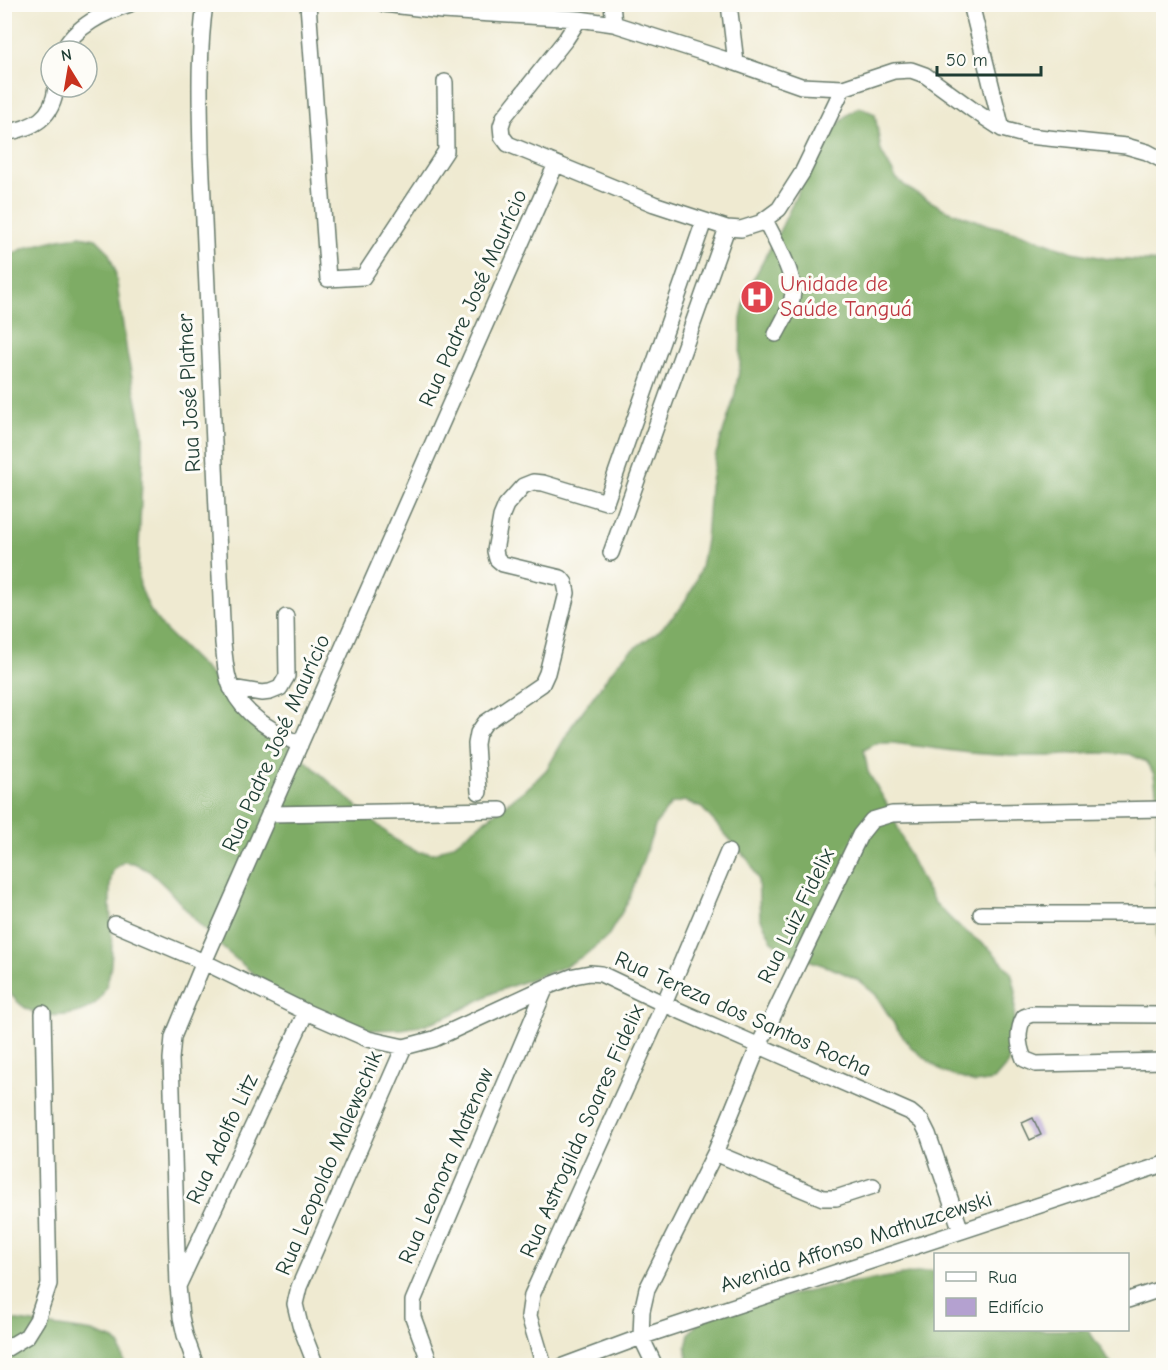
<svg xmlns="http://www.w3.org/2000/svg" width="1168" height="1370" viewBox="0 0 1168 1370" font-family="'Comic Neue',sans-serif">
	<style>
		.forest { fill: #7eac65; stroke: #4e744c; stroke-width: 1.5 }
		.building { fill: #b4a1d0 }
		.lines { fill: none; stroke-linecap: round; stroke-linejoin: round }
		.minor-casing { stroke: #687a6b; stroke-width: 18 }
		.minor { stroke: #fff; stroke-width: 15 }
		.labels { text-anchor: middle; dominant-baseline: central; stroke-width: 6; stroke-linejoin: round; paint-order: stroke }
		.health-label { font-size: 22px; fill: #be3a42; stroke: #fdfcf7; text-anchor: start }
		.street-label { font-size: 22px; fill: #1f3d34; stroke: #fdfcf7 }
	</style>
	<rect width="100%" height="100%" fill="#fdfcf7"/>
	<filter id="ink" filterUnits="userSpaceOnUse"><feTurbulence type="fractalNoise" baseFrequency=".0167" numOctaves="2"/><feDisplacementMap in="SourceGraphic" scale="12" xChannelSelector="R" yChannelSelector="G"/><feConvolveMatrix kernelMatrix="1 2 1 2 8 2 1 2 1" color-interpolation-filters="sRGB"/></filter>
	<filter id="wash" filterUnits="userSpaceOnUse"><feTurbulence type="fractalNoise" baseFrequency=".008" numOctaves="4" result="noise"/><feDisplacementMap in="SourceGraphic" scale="24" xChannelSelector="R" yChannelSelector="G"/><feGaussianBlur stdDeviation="1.35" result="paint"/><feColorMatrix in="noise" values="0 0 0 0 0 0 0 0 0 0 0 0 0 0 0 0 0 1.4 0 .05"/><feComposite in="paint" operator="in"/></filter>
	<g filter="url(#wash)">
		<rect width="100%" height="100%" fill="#efead1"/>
		<path class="forest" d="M 859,107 L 875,114 L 881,151 L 896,178 L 909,189 L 944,209 L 989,225 L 1020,233 L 1073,252 L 1108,259 L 1163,262 L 1163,972 L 1158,944 L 1156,915 L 1157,797 L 1154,774 L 1146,762 L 1130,754 L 1095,753 L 1051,756 L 1011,756 L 970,753 L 893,743 L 877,743 L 864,750 L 868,772 L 890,809 L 911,859 L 924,885 L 935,903 L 957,925 L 991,950 L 1011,972 L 1016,991 L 1012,1049 L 1007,1065 L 994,1080 L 975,1083 L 943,1072 L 911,1047 L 896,1027 L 876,995 L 858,980 L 839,971 L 789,953 L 772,941 L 760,917 L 758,879 L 749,861 L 702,808 L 685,801 L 671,804 L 656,824 L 628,902 L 608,936 L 585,955 L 564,967 L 495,992 L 451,1015 L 424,1025 L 402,1029 L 373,1030 L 349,1027 L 282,998 L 223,948 L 198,923 L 166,887 L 149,871 L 134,863 L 123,862 C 120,865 115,868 113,871 C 109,880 110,894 110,903 C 111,931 116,964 104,991 C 94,1017 49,1021 27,1009 C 17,1003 11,995 4,986 L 4,259 L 10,255 L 25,248 L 59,239 L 80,236 L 96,239 L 108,251 L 115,270 L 127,353 L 143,432 L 143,456 L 138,569 L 140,586 L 150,610 L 164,629 L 220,684 L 371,819 L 394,839 L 417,852 L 435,853 L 454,844 L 531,785 L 547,769 L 571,727 L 617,664 L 629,652 L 660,630 L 680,609 L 693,588 L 701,567 L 706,540 L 710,487 L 716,454 L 734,399 L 740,366 L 741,319 L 745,299 L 754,278 L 782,226 L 809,168 L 831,133 L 846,116 Z
			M 935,1270 L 936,1330 L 1088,1330 L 1112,1365 L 689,1366 L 686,1349 L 689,1333 L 700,1321 L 741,1305 L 850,1283 Z
			M 5,1319 L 93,1332 L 114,1340 L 120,1346 L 125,1366 L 5,1366 Z"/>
		<g id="blocks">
			<path class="building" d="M 1033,1118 L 1041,1135 L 1030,1140 L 1022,1123 Z"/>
		</g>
	</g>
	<g filter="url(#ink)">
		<use href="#blocks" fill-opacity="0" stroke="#687a6b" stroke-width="1.5"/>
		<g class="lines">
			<g class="minor-casing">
				<path id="minor" d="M 205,4 C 198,54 200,104 201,154 L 223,643 C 225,658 225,675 232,689 C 245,717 274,731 300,745
					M 308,4 L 328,279 L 363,277 L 446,151 L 445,82
					M 384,4 L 442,11 L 579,19 L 614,24 L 736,63 L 801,86 L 843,88 L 894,71 L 911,70 L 925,75 L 973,110 L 1002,129 L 1028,136 L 1126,146 L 1147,152 L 1164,161
					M 612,4 L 614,24
					M 729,4 L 736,63
					M 971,4 L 1002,129
					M 579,19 L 566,39 L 504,117 L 501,126 L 502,136 L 508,144 L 654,204 L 727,228 L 741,229 L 760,223 L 779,209 L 802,173 L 843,88
					M 63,51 C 74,27 106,11 130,4
					M 4,133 C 34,128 53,118 56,87
					M 765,220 C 773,236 794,273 793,290 C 793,305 783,321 776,334
					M 611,553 L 727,228
					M 231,688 L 262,693 L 270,692 L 280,688 L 287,676 L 286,617
					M 479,792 L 476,744 L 478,733 L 485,723 L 542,684 L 547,673 L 567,593 L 565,583 L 561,578 L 503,564 L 497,559 L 495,551 L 501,517 L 506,505 L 523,486 L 533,482 L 543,483 L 606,502 L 704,221
					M 269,814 L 501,810
					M 981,914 L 1164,914
					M 115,924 L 204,962 L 306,1012 L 368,1039 L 404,1047 L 434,1039 L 546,987 L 574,976 L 590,973 L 601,974 L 664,1004 L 910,1112 L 922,1122 L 928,1134 L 961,1231
					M 1164,1015 L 1032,1014 L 1024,1017 C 1017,1030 1018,1045 1024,1059 L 1036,1064 L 1164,1061
					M 715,1153 L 823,1198 L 836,1198 L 873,1186
					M 179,1284 L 306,1012
					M 1128,1300 L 1164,1288
					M 4,1350 L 27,1336 L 37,1320 L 49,1284 L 43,1013
					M 196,1366 L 185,1335 L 181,1317 L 178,1286 L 171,1059 L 173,1037 L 204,962 L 556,164
					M 316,1366 L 300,1325 L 295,1304 L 299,1287 L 404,1047
					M 431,1366 L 413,1317 L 413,1301 L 546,987
					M 544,1366 L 529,1316 L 532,1295 L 664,1004 L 728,852
					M 563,1366 L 641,1337 L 1164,1164
					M 655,1366 L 641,1337 L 642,1311 L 647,1289 L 715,1153 L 759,1045 L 860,835 L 872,820 L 892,814 L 1164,809"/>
			</g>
			<use href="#minor" class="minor"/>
		</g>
	</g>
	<defs>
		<g id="hospital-disc" transform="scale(1.725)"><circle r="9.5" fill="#e0444e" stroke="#fdfcf7"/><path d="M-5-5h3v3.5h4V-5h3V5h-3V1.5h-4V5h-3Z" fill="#fff"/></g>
	</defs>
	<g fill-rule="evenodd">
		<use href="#hospital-disc" x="757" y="297"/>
	</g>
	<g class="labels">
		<g class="health-label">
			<text x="780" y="284">Unidade de<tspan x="780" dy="25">Saúde Tanguá</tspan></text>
		</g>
		<g class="street-label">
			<text transform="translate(473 298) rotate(-66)">Rua Padre José Maurício</text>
			<text transform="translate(189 393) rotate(-93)">Rua José Platner</text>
			<text transform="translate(276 743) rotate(-66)">Rua Padre José Maurício</text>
			<text transform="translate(796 916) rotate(-64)">Rua Luiz Fidelix</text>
			<text transform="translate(743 1014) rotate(24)">Rua Tereza dos Santos Rocha</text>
			<text transform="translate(582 1131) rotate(-66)">Rua Astrogilda Soares Fidelix</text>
			<text transform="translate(222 1139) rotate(-65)">Rua Adolfo Litz</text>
			<text transform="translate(329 1163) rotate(-67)">Rua Leopoldo Malewschik</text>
			<text transform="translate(446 1166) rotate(-67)">Rua Leonora Matenow</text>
			<text transform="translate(856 1242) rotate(-18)">Avenida Affonso Mathuzcewski</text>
		</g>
	</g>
	<rect width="1168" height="1370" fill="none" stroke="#fdfcf7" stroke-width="24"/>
	<rect x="934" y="1253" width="195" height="78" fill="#fdfcf7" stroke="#a4b0a9" stroke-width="1.5"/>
	<rect x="946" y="1272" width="30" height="9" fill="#ffffff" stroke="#a4b0a9" stroke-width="1.5"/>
	<text x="988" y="1283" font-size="18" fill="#1f3d34">Rua</text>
	<rect x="946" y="1298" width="30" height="18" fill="#b4a1d0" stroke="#a4b0a9" stroke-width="1.5"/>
	<text x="988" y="1313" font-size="18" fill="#1f3d34">Edifício</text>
	<g transform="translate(69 69) rotate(349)"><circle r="28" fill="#fdfcf7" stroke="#a4b0a9" stroke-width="1.5"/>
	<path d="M0-4.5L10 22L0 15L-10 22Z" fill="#c8321e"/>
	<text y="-9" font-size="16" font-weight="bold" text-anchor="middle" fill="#1f3d34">N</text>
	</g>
	<path d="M937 66v9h104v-9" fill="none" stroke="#1f3d34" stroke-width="3"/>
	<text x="946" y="66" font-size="18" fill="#1f3d34" stroke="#fdfcf7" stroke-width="4.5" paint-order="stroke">50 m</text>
</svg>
